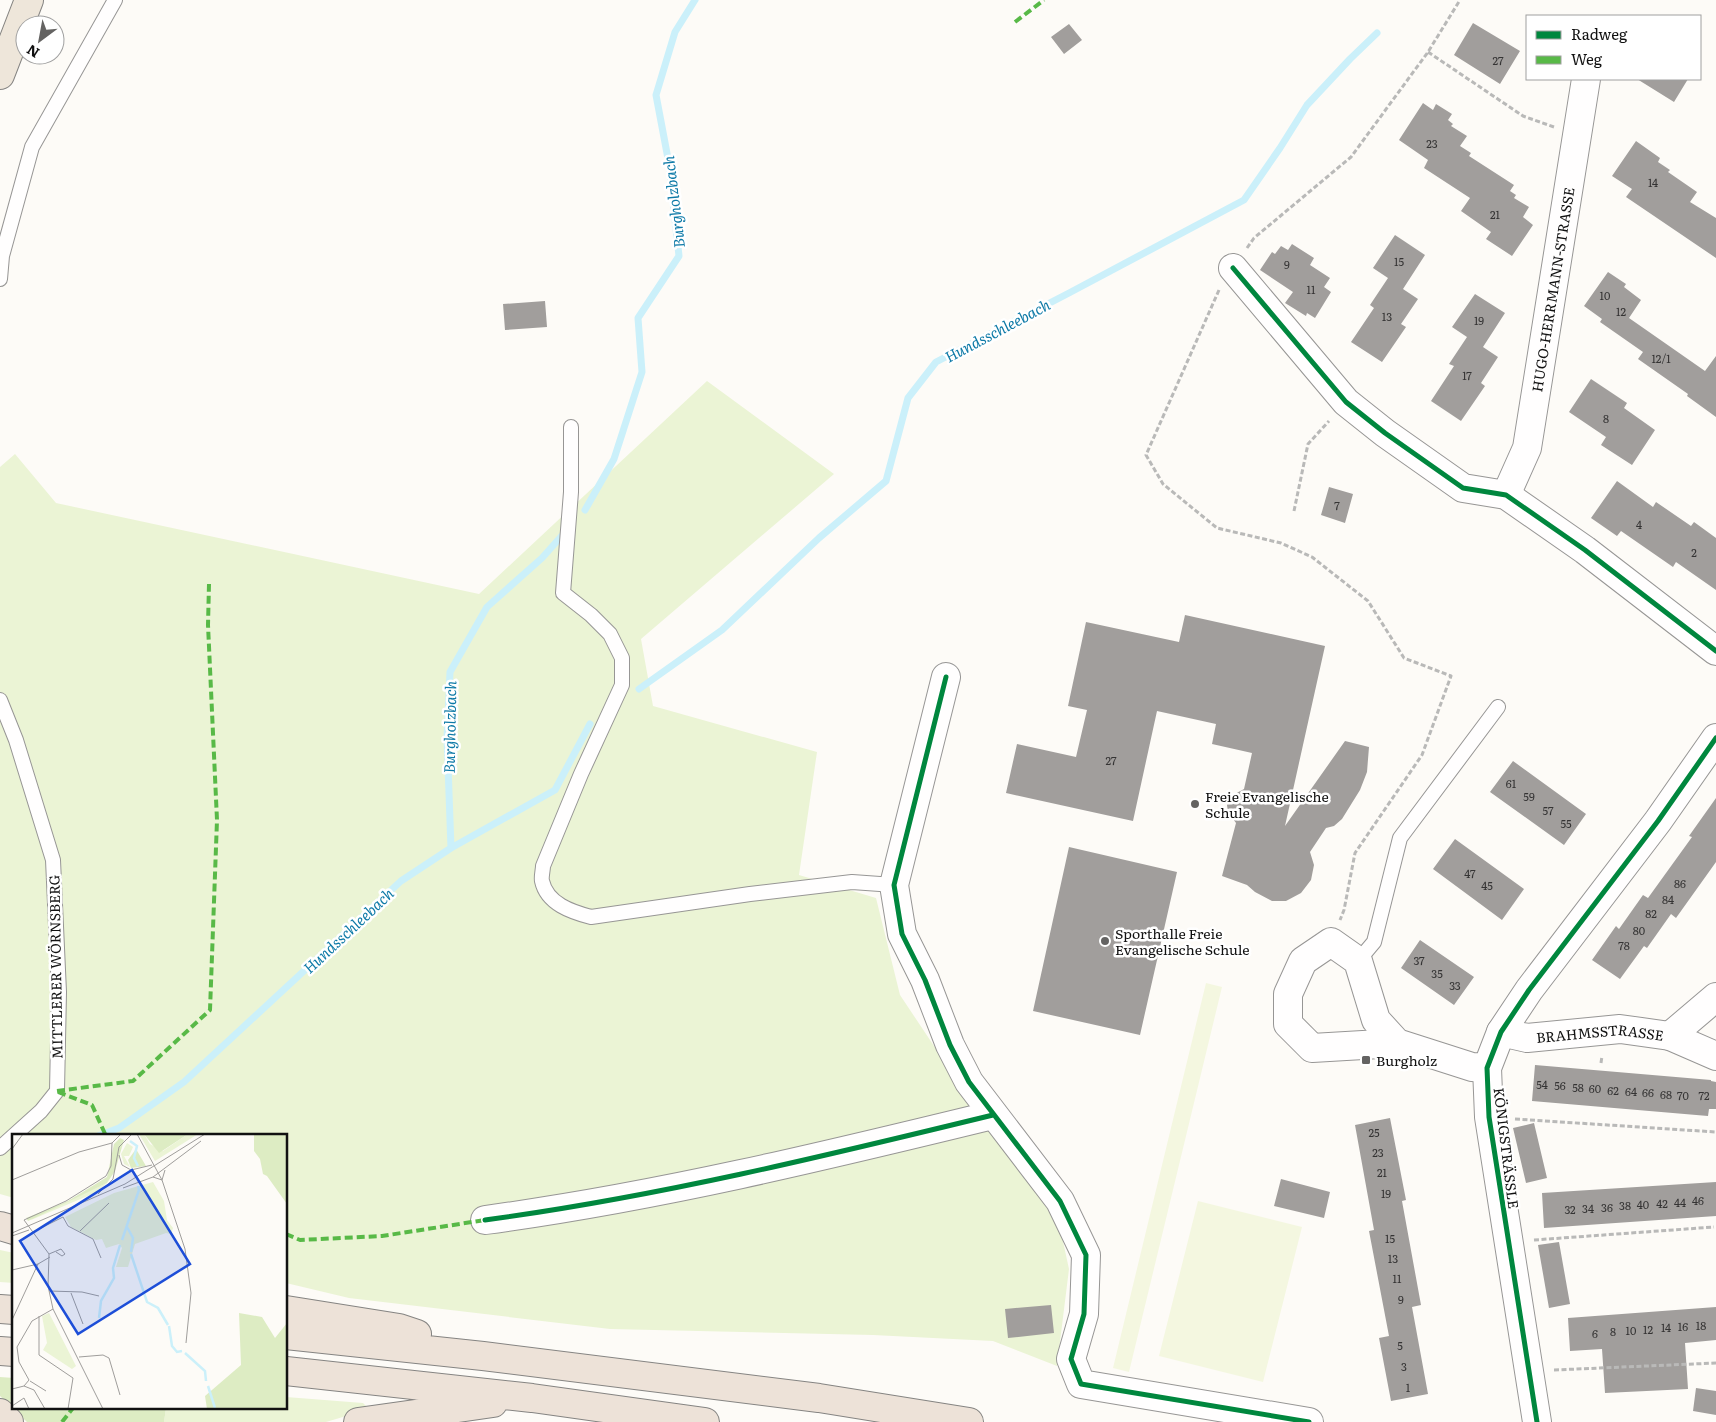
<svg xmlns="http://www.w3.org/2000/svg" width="1716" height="1422" viewBox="0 0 1716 1422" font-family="Literata,serif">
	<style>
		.green { fill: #ebf4d5 }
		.forest { fill: #ddecc3 }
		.pitch { fill: #f4f7e0 }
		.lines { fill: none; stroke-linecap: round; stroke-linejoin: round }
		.stream { stroke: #cbf0fa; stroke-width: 7 }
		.building { fill: #a19e9c }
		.service-casing { stroke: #979695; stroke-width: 16 }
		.minor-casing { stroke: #979695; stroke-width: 30 }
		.primary-casing { stroke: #858482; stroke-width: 30 }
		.trunk-casing { stroke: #858482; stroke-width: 30 }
		.path { stroke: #b9b9b8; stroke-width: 3; stroke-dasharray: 5 2.5; stroke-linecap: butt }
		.service { stroke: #fffefe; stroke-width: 14 }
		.minor { stroke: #fffefe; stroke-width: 28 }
		.primary { stroke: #eee6da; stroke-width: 28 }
		.trunk { stroke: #ede2d8; stroke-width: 28 }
		.quiet { stroke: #58b947; stroke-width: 4; stroke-dasharray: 8 4; stroke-linecap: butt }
		.cycleway-casing { stroke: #fff; stroke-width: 8 }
		.cycleway { stroke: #00873e; stroke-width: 5 }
		.poi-dot { fill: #646362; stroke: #fff; stroke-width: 2 }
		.labels { text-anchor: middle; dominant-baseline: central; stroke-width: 5; stroke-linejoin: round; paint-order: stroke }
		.number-label { font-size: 11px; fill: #353434 }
		.street-label { font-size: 14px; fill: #111; stroke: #fff }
		.poi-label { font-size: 14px; fill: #111; stroke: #fff; text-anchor: start }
		.water-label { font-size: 15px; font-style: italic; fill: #0e7aa7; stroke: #fff }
		.inset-river { fill: none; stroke: #cbf0fa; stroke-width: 2.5 }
		.inset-road { fill: none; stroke: #9f9d9b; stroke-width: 1 }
		.view { fill: #1d4ed8; fill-opacity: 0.15; stroke: #1d4ed8; stroke-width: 2.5 }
		.inset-edge { fill: none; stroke: #111; stroke-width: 2.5 }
	</style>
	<rect width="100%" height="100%" fill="#fdfbf7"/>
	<path class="green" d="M 707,381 L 834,474 L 641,639 L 653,706 L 817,752 L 799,875 L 876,898 L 900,995 L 970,1100 L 1059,1223 L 1069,1269 L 1057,1366 L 993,1341 L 873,1335 L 610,1329 L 349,1298 L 286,1283 L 286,1136 L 14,1136 L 14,1198 L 0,1194 L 0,467 L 15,454 L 56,503 L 479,594 Z
		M 0,1250 L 14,1253 L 14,1283 L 0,1282 Z
		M 286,1397 L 363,1403 L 367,1407 L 363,1411 L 326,1422 L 164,1422 L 166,1408 L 286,1408 Z"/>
	<path class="forest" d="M 0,1377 L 14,1378 L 14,1408 L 166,1408 L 164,1422 L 27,1422 L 0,1396 Z"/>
	<path class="pitch" d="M 1206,983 L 1222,987 L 1129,1372 L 1113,1368 Z
		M 1198,1201 L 1302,1227 L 1263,1382 L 1159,1356 Z"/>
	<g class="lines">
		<path class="stream" d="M 585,510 L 614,459 L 642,372 L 638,318 L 679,256 L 669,164 L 656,95 L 675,32 L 695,0
			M 639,689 L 722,630 L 819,538 L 886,481 L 908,398 L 936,362 L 1069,293 L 1244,200 L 1280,148 L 1307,105 L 1350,59 L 1377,33
			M 451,848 L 447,738 L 450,672 L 487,607 L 542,558 L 567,530
			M 98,1136 L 119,1128 L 184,1082 L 401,881 L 451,848 L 555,790 L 590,724"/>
	</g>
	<path class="building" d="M 1473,23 L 1520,51 L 1500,84 L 1454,55 Z
		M 1069,24 L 1082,40 L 1064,54 L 1051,37 Z
		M 1637,79 L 1688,79 L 1674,102 Z
		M 1423,103 L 1433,110 L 1436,104 L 1452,114 L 1448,120 L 1453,124 L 1451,126 L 1467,136 L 1460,146 L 1471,153 L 1469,156 L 1514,185 L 1510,191 L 1516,195 L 1514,198 L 1529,207 L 1523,217 L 1533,225 L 1512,256 L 1486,239 L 1491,232 L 1461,211 L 1470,198 L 1424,168 L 1428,160 L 1399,140 Z
		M 1636,141 L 1660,158 L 1658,162 L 1670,170 L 1668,172 L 1697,192 L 1690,202 L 1716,218 L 1716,258 L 1626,197 L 1632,189 L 1612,176 Z
		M 1395,235 L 1425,255 L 1403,289 L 1418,299 L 1401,324 L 1406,327 L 1382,362 L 1351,342 L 1374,308 L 1370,305 L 1388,278 L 1373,268 Z
		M 1292,244 L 1314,258 L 1310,265 L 1330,278 L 1324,287 L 1331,292 L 1315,318 L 1307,313 L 1306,316 L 1285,303 L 1293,292 L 1260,270 L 1272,252 L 1275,254 L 1281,246 L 1288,250 Z
		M 1608,272 L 1626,284 L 1624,287 L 1641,300 L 1629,318 L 1705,371 L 1716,356 L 1716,417 L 1687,396 L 1688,394 L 1638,359 L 1643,352 L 1600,322 L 1602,319 L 1584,306 Z
		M 1475,294 L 1505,313 L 1483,347 L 1498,357 L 1481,383 L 1485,386 L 1461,421 L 1431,401 L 1454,366 L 1449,364 L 1467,337 L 1452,327 Z
		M 545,301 L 547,327 L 505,330 L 503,304 Z
		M 1591,379 L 1627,403 L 1624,408 L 1655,430 L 1632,465 L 1601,445 L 1606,437 L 1569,412 Z
		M 1617,481 L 1653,507 L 1656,502 L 1691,526 L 1694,522 L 1716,538 L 1716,590 L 1676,562 L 1673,567 L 1621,531 L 1617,536 L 1591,518 Z
		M 1329,487 L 1353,494 L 1345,523 L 1321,515 Z
		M 1185,615 L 1325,646 L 1285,826 L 1345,741 L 1369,747 L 1367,772 L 1360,790 L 1342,819 L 1334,826 L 1326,828 L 1310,852 L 1314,865 L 1311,880 L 1301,893 L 1286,901 L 1272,901 L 1255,892 L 1247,885 L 1222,876 L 1236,823 L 1228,812 L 1227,805 L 1229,799 L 1233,795 L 1244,789 L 1252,753 L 1212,744 L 1216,724 L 1157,711 L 1133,821 L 1006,793 L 1017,744 L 1076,757 L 1087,710 L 1068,706 L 1086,622 L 1179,642 Z
		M 1513,761 L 1586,814 L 1564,845 L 1490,792 Z
		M 1716,798 L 1716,862 L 1676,918 L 1671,914 L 1647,948 L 1644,946 L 1620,979 L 1592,960 L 1616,926 L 1619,929 L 1643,895 L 1648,898 L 1692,837 L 1689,836 Z
		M 1455,839 L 1524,889 L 1502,920 L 1433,869 Z
		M 1069,847 L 1177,872 L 1140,1035 L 1033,1011 Z
		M 1420,940 L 1474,977 L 1454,1005 L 1401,968 Z
		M 1535,1065 L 1711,1080 L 1711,1081 L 1716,1082 L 1716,1109 L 1709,1109 L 1708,1116 L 1532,1101 Z
		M 1390,1118 L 1406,1200 L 1402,1201 L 1421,1305 L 1412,1307 L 1428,1394 L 1391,1401 L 1379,1338 L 1389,1336 L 1369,1231 L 1374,1230 L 1355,1125 Z
		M 1534,1123 L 1547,1178 L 1526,1183 L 1513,1128 Z
		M 1281,1179 L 1330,1192 L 1324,1218 L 1274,1206 Z
		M 1716,1182 L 1716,1216 L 1544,1228 L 1542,1193 Z
		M 1559,1242 L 1570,1304 L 1549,1308 L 1538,1245 Z
		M 1051,1305 L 1054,1333 L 1008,1338 L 1005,1309 Z
		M 1716,1307 L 1716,1340 L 1685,1343 L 1688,1389 L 1605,1393 L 1602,1349 L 1570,1351 L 1568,1318 Z
		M 1696,1388 L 1716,1391 L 1716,1415 L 1693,1411 Z"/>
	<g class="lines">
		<g class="service-casing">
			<path id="service" d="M 0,279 L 2,256 L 32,147 L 115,0
				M 571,427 L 571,492 L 563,593 L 591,615 L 610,634 L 622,658 L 622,685 L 581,774 L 543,866 C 543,870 541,877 542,881 C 547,904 572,912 591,917 L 750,894 L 852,882 L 894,885
				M 0,700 L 16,740 L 53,860 L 59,992 L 57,1091 L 41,1111 L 0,1148
				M 1358,961 L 1374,942 L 1400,838 L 1498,707"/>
		</g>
		<g class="minor-casing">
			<g id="minor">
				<path d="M 1233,268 L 1346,402 L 1385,433 L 1463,488 L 1506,495 L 1585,550 L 1716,651"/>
				<path id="s1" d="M 1506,495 L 1527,448 L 1586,79"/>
				<path d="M 946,677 L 894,885 L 902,934 L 925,980 L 950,1045 L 969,1082 L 1060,1201 L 1086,1255 L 1084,1314 L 1071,1359 L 1081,1384 L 1309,1422"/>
				<path id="s2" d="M 1501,1032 L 1527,1038 L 1620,1029 L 1670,1036 L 1716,1056"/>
				<path d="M 1670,1036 L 1716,997"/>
				<path d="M 1397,1043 L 1376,1020 L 1358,961 L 1331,942 L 1303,961 L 1288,994 L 1288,1024 L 1312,1048 L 1397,1043 L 1472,1067 L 1487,1068"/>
				<path d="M 485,1220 C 656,1197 825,1156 993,1115"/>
				<path d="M 1537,1422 L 1489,1117 L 1487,1068 L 1501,1032 L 1529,990 L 1658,821 L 1716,738"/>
			</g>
		</g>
		<g class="primary-casing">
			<path id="primary" d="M 0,75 L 29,0"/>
		</g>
		<g class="trunk-casing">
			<path id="trunk" d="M 0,1226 L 14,1230
				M 0,1309 L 14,1310
				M 286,1310 L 399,1328 L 417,1334
				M 286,1335 L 483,1356 L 819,1398 L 969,1422
				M 0,1351 L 14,1352
				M 286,1371 L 532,1398 L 705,1422
				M 0,1413 L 9,1422
				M 358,1422 L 493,1403"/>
		</g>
		<path class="path" d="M 1428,52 L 1523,116 L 1554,127
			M 1247,248 L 1254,238 L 1351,157 L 1428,52 L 1460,0
			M 1219,290 L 1146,455 L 1163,484 L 1217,528 L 1281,543 L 1312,557 L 1368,601 L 1404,658 L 1451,676 L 1422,755 L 1355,853 L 1344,910 L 1340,920
			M 1294,511 L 1308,444 L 1329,421
			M 1601,1063 L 1602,1056
			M 1515,1119 L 1716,1132
			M 1534,1240 L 1714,1227
			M 1554,1370 L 1716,1363"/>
		<use href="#service" class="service"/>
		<use href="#minor" class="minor"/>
		<use href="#primary" class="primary"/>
		<use href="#trunk" class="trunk"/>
		<path class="quiet" d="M 1015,22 L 1044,0
			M 57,1091 L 133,1081 L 210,1010 L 217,820 L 208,625 L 209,584
			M 58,1092 L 92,1105 L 106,1136
			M 286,1234 L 300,1240 L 382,1236 L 485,1220
			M 62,1422 L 73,1408"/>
		<g class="cycleway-casing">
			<path id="cycleway" d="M 1233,268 L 1346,402 L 1385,433 L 1463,488 L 1506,495 L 1585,550 L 1716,651
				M 946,677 L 894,885 L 902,934 L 925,980 L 950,1045 L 969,1082 L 1060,1201 L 1086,1255 L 1084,1314 L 1071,1359 L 1081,1384 L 1309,1422
				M 485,1220 C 656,1197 825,1156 993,1115
				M 1537,1422 L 1489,1117 L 1487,1068 L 1501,1032 L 1529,990 L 1658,821 L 1716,738"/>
		</g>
		<use href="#cycleway" class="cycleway"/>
	</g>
	<g class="poi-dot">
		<circle cx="1195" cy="804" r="5"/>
		<circle cx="1105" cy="941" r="5"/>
		<rect x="1361" y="1055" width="10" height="10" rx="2.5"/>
	</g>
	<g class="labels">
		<g class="number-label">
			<text x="1498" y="60">27</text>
			<text x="1432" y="143">23</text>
			<text x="1653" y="182">14</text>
			<text x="1495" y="214">21</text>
			<text x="1399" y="261">15</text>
			<text x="1287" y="264">9</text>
			<text x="1311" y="289">11</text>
			<text x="1605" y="295">10</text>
			<text x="1621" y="311">12</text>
			<text x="1387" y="316">13</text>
			<text x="1479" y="320">19</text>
			<text x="1661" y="358">12/1</text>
			<text x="1467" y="375">17</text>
			<text x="1606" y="418">8</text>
			<text x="1337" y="505">7</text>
			<text x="1639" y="524">4</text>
			<text x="1694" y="552">2</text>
			<text x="1111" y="760">27</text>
			<text x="1511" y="783">61</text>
			<text x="1529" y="796">59</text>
			<text x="1548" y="810">57</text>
			<text x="1566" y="823">55</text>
			<text x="1470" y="873">47</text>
			<text x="1680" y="883">86</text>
			<text x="1487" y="885">45</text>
			<text x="1668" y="899">84</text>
			<text x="1651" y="913">82</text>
			<text x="1639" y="930">80</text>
			<text x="1624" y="945">78</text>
			<text x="1419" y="960">37</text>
			<text x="1437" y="973">35</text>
			<text x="1455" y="985">33</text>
			<text x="1542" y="1084">54</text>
			<text x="1560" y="1085">56</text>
			<text x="1578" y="1087">58</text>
			<text x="1595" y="1088">60</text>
			<text x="1613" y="1090">62</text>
			<text x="1631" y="1091">64</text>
			<text x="1648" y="1092">66</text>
			<text x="1666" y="1094">68</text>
			<text x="1683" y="1095">70</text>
			<text x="1704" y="1095">72</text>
			<text x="1374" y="1132">25</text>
			<text x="1378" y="1152">23</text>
			<text x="1382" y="1172">21</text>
			<text x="1386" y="1193">19</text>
			<text x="1698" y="1200">46</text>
			<text x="1680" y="1202">44</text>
			<text x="1662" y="1203">42</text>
			<text x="1643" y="1204">40</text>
			<text x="1625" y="1205">38</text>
			<text x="1607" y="1207">36</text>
			<text x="1588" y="1208">34</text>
			<text x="1570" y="1209">32</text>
			<text x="1390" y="1238">15</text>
			<text x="1393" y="1258">13</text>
			<text x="1397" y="1278">11</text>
			<text x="1401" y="1299">9</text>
			<text x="1701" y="1325">18</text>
			<text x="1683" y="1326">16</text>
			<text x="1666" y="1327">14</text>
			<text x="1648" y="1329">12</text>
			<text x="1631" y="1330">10</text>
			<text x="1613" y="1331">8</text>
			<text x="1595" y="1333">6</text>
			<text x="1400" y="1345">5</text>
			<text x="1404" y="1366">3</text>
			<text x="1408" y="1387">1</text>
		</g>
		<g class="street-label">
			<text stroke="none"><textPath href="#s1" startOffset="212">HUGO-HERRMANN-STRASSE</textPath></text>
			<text transform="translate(55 967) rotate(-91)">MITTLERER WÖRNSBERG</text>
			<text stroke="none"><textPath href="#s2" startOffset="100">BRAHMSSTRASSE</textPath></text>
			<text transform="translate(1507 1148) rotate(83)">KÖNIGSTRÄSSLE</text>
		</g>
		<g class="poi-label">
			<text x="1205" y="796">Freie Evangelische<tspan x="1205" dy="16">Schule</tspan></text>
			<text x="1115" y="933">Sporthalle Freie<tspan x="1115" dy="16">Evangelische Schule</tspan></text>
			<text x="1376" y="1060">Burgholz</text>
		</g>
		<g class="water-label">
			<text transform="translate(673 202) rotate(-97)">Burgholzbach</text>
			<text transform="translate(997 330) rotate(-28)">Hundsschleebach</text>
			<text transform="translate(449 727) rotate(-89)">Burgholzbach</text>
			<text transform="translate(348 930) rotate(-43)">Hundsschleebach</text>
		</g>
	</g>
	<g transform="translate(12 1134)">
		<rect width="275" height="275" fill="#fdfbf7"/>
		<path d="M 127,0 L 132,0 L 138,10 L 151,17 L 176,0 L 186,0 L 143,27 ZM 115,9 L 121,13 L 117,22 L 112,22 L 118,33 L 112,30 L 109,20 ZM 141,48 L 152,67 L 155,86 L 161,94 L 159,100 L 154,99 L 123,110 L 116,133 L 104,133 L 110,114 L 107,110 L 94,114 L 90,105 L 84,106 L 59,93 L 53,83 L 102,59 ZM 95,49 L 85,58 L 19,86 L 21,83 ZM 37,179 L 64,232 L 60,235 L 31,216 L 35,209 L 30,182 Z" fill="#ebf4d5"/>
		<path d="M 132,0 L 176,0 L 147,19 ZM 242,0 L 275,0 L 275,70 L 255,42 L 251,40 L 248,25 L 242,17 ZM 108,4 L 112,6 L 103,37 L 95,49 L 16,87 L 14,84 L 56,67 L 95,43 L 102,10 ZM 124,15 L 134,32 L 119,34 L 116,26 ZM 227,179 L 250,183 L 263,204 L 275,189 L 275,275 L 195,275 L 193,262 L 229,231 Z" fill="#ddecc3"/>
		<path class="inset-river" d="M 118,7 L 125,12 L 122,24 L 126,32M 115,93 L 121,104 L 119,118M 110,106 L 127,56 L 126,52M 119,120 L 135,168 L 146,174 L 156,191M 87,184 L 89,167 L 102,144 L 101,134 L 108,111M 157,192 L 160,212 L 165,218 L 170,217M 173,219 L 193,237 L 194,247M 196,252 L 203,274"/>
		<path class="inset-road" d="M 125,0 L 150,46 L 173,115 L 179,159 L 174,209M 0,15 L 11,0M 107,21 L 110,31 L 119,36 L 140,31M 141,43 L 150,46 L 153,36M 0,46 L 67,18 L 100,9 L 109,0M 111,54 L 141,43 L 189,7M 86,60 L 101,45 L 107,13 L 120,0M 68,97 L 97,69M 0,99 L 113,50 L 193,0M 19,99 L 51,83 L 56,92 L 81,105 L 89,124M 0,102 L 17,96M 37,120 L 49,115 L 53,120 L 50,122 L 44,118M 0,136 L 26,130M 37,157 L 70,158 L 87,162M 59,159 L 71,190M 27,182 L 27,221 L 61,244 L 56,275M 0,186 L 26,130 L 38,123M 67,223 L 91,221 L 97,224 L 108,261M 18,247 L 34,257M 12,252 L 17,246 L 7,228 L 5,213 L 20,187 L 41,175M 0,255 L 12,252 L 22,256 L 33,275M 0,272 L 12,264 L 17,275M 91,275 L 41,175 L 36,152 L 37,120 L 12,86 L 54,67 L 94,42 L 99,32 L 100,9"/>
		<path class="view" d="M 120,36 L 178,130 L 66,200 L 8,107 Z"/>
		<rect width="275" height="275" class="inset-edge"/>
	</g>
	<rect x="1526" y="15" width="175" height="65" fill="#ffffff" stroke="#a0a0a0"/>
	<rect x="1536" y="31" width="25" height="8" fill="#00873e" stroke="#a0a0a0"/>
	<text x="1571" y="40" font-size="15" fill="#111111">Radweg</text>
	<rect x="1536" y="56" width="25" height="8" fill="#58b947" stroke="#a0a0a0"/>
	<text x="1571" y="65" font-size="15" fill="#111111">Weg</text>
	<g transform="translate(40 40) rotate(212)"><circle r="24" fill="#ffffff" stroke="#a0a0a0"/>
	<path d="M0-4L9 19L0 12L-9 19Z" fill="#646362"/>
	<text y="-8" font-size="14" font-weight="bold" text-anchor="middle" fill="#111111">N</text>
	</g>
</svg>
